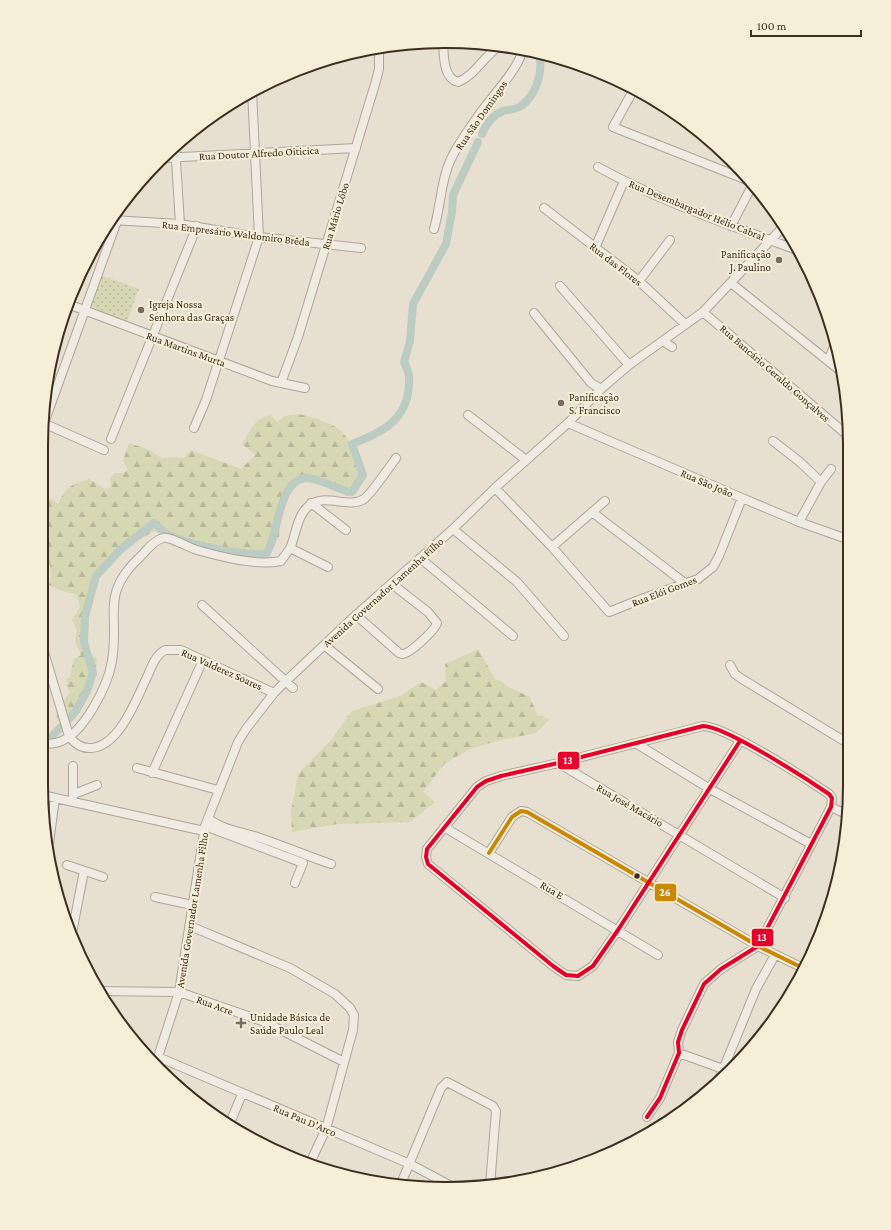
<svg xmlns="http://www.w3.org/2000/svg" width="891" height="1230" viewBox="0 0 891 1230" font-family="'Crimson Pro',serif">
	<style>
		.forest { fill: url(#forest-firs) }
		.park { fill: url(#park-dots) }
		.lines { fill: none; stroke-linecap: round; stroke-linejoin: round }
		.canal { stroke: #bcccc2; stroke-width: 8 }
		.minor-casing { stroke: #ada599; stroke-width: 10 }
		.minor { stroke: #efebe3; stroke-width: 8 }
		.bus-1-casing { stroke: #f7eed8; stroke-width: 7 }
		.bus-2-casing { stroke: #f7eed8; stroke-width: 7 }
		.bus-1 { stroke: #c88808; stroke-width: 4 }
		.bus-2 { stroke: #e4002b; stroke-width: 4 }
		.poi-dot { fill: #786c5e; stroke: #f7eed8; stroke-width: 1.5 }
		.bus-dot { fill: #3d2e20; stroke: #f7eed8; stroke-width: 1.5 }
		.labels { text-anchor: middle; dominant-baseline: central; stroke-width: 4; stroke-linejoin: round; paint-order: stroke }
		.street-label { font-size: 11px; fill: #3d2e20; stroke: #f7eed8 }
		.poi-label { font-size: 11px; fill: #3d2e20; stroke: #f7eed8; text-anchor: start }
		.rim { fill: none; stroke: #3d2e20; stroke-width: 2 }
		.line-badge { stroke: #f7eed8; stroke-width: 1.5 }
		.badge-label { font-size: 11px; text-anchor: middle; font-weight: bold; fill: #fff }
	</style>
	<defs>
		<pattern id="forest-firs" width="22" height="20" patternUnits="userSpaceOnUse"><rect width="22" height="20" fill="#d6d7b3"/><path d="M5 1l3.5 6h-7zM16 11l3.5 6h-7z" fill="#b9b99a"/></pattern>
		<pattern id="park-dots" width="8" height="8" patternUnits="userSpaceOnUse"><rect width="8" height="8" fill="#d6d7b3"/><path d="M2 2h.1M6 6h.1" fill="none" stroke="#b9b99a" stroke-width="1.8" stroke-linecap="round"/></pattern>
	</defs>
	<rect width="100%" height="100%" fill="#e7e0d1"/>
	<path class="forest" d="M 299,414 C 344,425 349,432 363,475 L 357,489 L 347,496 L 319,482 L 298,482 L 294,484 L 282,504 L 279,537 L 269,557 L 257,560 L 174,540 L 154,531 L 124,549 L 110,563 L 98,577 L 90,593 L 87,642 L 91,655 L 97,658 L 96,672 L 73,718 L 61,726 L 56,716 L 59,707 L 70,692 L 67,687 L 66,679 L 70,677 L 74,659 L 81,655 L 75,641 L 77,631 L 72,620 L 80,607 L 77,595 L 60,590 L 49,585 C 55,571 46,560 47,545 C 47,539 51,533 49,527 C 48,523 43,521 41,518 L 42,501 L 51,499 L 58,504 C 66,486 71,485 89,479 L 105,489 L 111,487 L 110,478 L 115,473 L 123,473 L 128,470 L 123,460 L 129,443 L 147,449 L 162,458 L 174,457 L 184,458 L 191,450 L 241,469 L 255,455 L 242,444 C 250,431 254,418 271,415 L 277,422 L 285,416 Z
		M 478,649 L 495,679 L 501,681 L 508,687 L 530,697 L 537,715 L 550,719 L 536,733 L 497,741 L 470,749 L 445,763 L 423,792 L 435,802 L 410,822 L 338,824 L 292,832 L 291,812 L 298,774 L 331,740 L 352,711 L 400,696 L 421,682 L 436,690 L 446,681 L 445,664 Z"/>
	<path class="park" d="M 101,275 L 139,289 L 126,324 L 88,310 Z"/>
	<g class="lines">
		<path class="canal" d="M 482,134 C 486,124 493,115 503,111 C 509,109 516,110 521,106 C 536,95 542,75 540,58 L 543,54
			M 70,718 L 76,711 L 87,691 L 93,673 L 84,642 L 85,617 L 96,576 L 121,549 L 154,523 C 159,527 165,534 171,536 C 196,547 240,555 266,554 C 279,536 277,482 305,478 C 319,477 338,491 352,492 L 363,475 L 352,444 C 378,434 403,423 408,393 C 410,381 410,373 404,362 L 410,341 L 413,304 L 446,244 L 452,212 L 453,195 L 478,142
			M 41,741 L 47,741 L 68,720"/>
		<g class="minor-casing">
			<path id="minor" d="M 443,43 C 444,56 443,78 458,82 C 475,76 484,55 500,46
				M 634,89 L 613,127 L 752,182
				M 175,145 L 180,224
				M 162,158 L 356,148
				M 598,167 C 661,202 730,225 797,250
				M 544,208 L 639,281 L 685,324
				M 112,220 L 180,224 L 259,237 L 361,248
				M 731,226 L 753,184
				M 434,229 C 441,205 441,177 453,155 C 460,141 470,128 478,116 C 488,101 522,65 522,50
				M 595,248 L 624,181
				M 639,281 L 670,240
				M 731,283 L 843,373
				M 560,286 L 629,365
				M 68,304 L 272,381 L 305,388
				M 703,312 L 847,435
				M 534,313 L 591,383 L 601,389
				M 663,341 L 672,347
				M 828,361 L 836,342
				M 281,383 L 298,337 L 376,81 L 379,69 L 379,48
				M 468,415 L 526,460
				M 43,423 L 104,450
				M 568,423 L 742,498 L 799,522 L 847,539
				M 43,426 L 117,221
				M 194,428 L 206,400 L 259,237 L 252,91
				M 111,439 L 197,226
				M 773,441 L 800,462 L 821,482
				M 495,488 L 552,547 L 609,612 L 644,598 L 698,579 L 713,567 L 719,556 L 742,498
				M 311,503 L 346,530
				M 592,512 L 686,584
				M 799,522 L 821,482 L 831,469
				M 453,529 L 517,582 L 564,636
				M 552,547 L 605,501
				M 290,548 L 328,567
				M 420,558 L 513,636
				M 202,605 L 293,688
				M 356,615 L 399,653 L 402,654 C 410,654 435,630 437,623 L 428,612 L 392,584
				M 41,642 L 69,736 C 74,743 80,748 89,748 C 119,749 137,697 148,675 C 152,665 156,655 165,650 L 181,650 L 274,693
				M 324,645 L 378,689
				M 730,665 L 735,674 L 742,679 L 849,744
				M 41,744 C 47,744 53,744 59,742 C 84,734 108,685 112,661 C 120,613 99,594 142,555 C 147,549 155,540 163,538 C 169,536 190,548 197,550 C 222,557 256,566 281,561 C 284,556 289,551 291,546 C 296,533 298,513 310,505 C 325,493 348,509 364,499 C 370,495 391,465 396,458
				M 637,744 L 710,789 L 811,844
				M 558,763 L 785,898
				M 73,766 L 73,802
				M 137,768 L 218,790
				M 152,773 L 203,660
				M 74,794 L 97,785
				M 42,795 L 204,831
				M 831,807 L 848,815
				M 208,818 C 222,830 244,832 260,838 C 284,846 307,856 331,864
				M 205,826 L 303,863 L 295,883
				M 444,827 L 658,955
				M 49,843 L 55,798
				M 489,853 L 512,817 L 521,811 L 527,812 L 758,946 L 805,969
				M 67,865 L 103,877
				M 155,897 L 192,905
				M 190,926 L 290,968 L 335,994 L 350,1008 L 354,1015 L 353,1030 L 326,1129 L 309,1165
				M 71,938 L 84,871
				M 99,991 L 179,992 L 265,1022 L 344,1062
				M 679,1053 L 723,1069
				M 158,1057 L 410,1164 L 451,1186
				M 156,1063 L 179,992 L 205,826 L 238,742 L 246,729 L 274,693 L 286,681 L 356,615 L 453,529 L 495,488 L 568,423 L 601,389 L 629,365 L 703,312 L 782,228
				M 718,1082 L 756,989 L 775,955
				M 647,1117 L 660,1098 L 679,1053 L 678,1042 L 682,1030 L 704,984 L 721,969 L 758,946 L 831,807 L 832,798 L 829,794 C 807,779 725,726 703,726 L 558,763 L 501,776 L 486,781 L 477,787 L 427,849 L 426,857 L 428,864 L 553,966 L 566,975 L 578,976 L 593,966 L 618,930 L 740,741
				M 230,1123 L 242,1094
				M 400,1186 L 441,1088 L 447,1082 L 493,1106 L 496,1111 L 490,1186"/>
		</g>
		<use href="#minor" class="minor"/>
		<g class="bus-1-casing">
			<path id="bus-1" d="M 489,853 L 512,817 L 521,811 L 527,812 L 758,946 L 805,969"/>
		</g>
		<g class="bus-2-casing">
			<path id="bus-2" d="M 647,1117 L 660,1098 L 679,1053 L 678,1042 L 682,1030 L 704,984 L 721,969 L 758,946 L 831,807 L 832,798 L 829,794 C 807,779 725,726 703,726 L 558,763 L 501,776 L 486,781 L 477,787 L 427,849 L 426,857 L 428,864 L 553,966 L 566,975 L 578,976 L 593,966 L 618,930 L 740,741"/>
		</g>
		<use href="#bus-1" class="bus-1"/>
		<use href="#bus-2" class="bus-2"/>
	</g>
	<g class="poi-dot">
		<circle cx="779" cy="260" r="4"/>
		<circle cx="141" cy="310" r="4"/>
		<circle cx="561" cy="403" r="4"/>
		<path d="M239 1017h4v4h4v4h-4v4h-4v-4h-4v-4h4z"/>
	</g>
	<circle class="bus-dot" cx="637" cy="876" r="3.5"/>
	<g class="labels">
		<g class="street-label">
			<text transform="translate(481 115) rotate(-55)">Rua São Domingos</text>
			<text transform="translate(259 153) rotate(-3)">Rua Doutor Alfredo Oiticica</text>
			<text transform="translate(697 210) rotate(22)">Rua Desembargador Hélio Cabral</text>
			<text transform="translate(335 216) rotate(-73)">Rua Mário Lôbo</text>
			<text transform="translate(236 233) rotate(7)">Rua Empresário Waldomiro Brêda</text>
			<text transform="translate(616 264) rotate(38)">Rua das Flores</text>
			<text transform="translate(186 349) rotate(20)">Rua Martins Murta</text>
			<text transform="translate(775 373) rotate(41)">Rua Bancário Geraldo Gonçalves</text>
			<text transform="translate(707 483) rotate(23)">Rua São João</text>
			<text transform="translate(664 591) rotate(-21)">Rua Elói Gomes</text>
			<text transform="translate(383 592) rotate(-42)">Avenida Governador Lamenha Filho</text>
			<text transform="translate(222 669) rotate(24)">Rua Valderez Soares</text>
			<text transform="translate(630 805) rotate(30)">Rua José Macário</text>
			<text transform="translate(552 890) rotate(31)">Rua E</text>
			<text transform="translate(192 910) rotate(-81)">Avenida Governador Lamenha Filho</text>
			<text transform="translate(215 1005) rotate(20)">Rua Acre</text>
			<text transform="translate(305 1120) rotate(23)">Rua Pau D'Arco</text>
		</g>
		<g class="poi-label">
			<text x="771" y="254" text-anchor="end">Panificação<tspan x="771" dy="13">J. Paulino</tspan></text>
			<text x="149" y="304">Igreja Nossa<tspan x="149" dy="13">Senhora das Graças</tspan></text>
			<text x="569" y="397">Panificação<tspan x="569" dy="13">S. Francisco</tspan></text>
			<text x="250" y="1017">Unidade Básica de<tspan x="250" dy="13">Saúde Paulo Leal</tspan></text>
		</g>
	</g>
	<path d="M0 0H891V1230H0ZM445 48H446A397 397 0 0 1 843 445V785A397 397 0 0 1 446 1182H445A397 397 0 0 1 48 785V445A397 397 0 0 1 445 48Z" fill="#f7eed8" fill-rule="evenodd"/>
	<path class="rim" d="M445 48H446A397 397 0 0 1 843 445V785A397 397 0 0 1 446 1182H445A397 397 0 0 1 48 785V445A397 397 0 0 1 445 48Z"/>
	<g class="line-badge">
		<rect x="557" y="751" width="23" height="19" rx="4" fill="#e4002b"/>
		<rect x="654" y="883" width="23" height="19" rx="4" fill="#c88808"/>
		<rect x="751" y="928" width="23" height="19" rx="4" fill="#e4002b"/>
	</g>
	<g class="badge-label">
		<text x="568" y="764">13</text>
		<text x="665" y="896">26</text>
		<text x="762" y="941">13</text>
	</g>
	<path d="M751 30v6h110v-6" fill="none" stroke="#3d2e20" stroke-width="2"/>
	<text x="757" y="30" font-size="12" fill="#3d2e20" stroke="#f7eed8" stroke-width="3" paint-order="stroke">100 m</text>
</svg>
